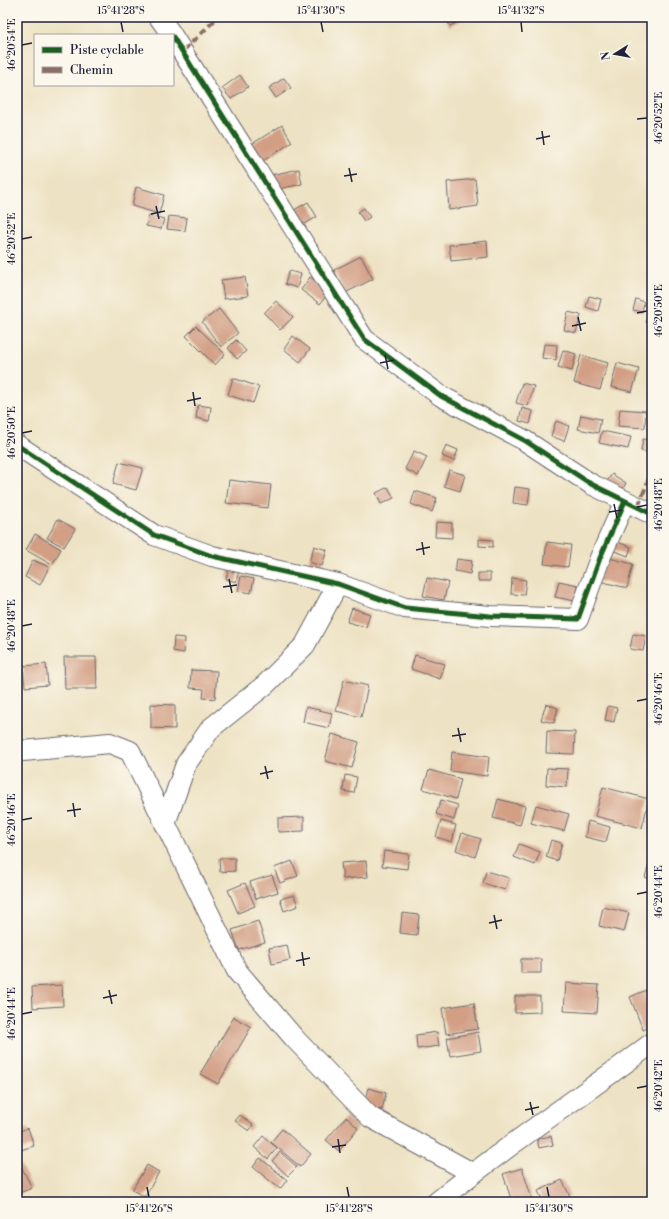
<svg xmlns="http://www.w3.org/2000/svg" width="669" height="1219" viewBox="0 0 669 1219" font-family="'Libre Bodoni',serif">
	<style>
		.building { fill: #d29e84 }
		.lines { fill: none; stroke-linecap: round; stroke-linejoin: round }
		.minor-casing { stroke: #69656b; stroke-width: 22 }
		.minor { stroke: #fff; stroke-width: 20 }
		.quiet { stroke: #8d6e63; stroke-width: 4; stroke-dasharray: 8 4; stroke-linecap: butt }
		.cycleway-casing { stroke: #fbf7ec; stroke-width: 8 }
		.cycleway { stroke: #1b5e20; stroke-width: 5 }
		.ticks { fill: none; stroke: #22223b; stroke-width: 1.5 }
		.neatline { fill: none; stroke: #22223b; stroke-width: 1.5 }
		.ticks-label { font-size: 10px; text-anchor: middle; fill: #22223b }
	</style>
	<rect width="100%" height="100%" fill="#fbf7ec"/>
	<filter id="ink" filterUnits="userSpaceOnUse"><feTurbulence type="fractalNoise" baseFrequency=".025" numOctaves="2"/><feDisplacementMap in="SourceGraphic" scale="8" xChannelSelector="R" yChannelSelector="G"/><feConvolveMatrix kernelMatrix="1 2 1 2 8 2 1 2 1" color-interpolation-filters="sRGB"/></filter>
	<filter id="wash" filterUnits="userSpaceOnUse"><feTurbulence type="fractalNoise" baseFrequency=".012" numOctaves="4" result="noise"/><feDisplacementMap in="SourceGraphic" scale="16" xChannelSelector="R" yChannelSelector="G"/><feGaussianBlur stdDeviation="0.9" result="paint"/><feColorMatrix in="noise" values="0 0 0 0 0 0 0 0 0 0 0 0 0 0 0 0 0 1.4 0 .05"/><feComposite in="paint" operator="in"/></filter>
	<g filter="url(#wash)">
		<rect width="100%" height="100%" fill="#ede2c3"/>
		<g id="blocks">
			<path class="building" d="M 445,17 L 462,17 L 463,19 L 450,26 Z
				M 240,75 L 248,87 L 231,99 L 222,88 Z
				M 284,78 L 291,88 L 276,98 L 269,88 Z
				M 282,125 L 292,142 L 263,161 L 252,144 Z
				M 299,169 L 302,184 L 274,190 L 271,175 Z
				M 475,179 L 478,206 L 449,210 L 447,182 Z
				M 136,187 L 164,195 L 159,214 L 132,206 Z
				M 308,202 L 317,217 L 298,228 L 289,213 Z
				M 364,208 L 370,217 L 364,221 L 358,212 Z
				M 149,215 L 164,219 L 161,229 L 146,226 Z
				M 169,216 L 187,218 L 185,231 L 167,229 Z
				M 487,241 L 488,257 L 451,261 L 449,245 Z
				M 361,256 L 373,279 L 345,293 L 334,270 Z
				M 289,271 L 301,274 L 297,288 L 285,284 Z
				M 245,277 L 248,296 L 224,299 L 221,280 Z
				M 310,277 L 330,291 L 320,304 L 301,290 Z
				M 589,296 L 601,299 L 598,311 L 586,307 Z
				M 636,299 L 644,302 L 642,312 L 633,310 Z
				M 276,301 L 293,317 L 280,330 L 264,313 Z
				M 650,305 L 652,305 L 652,324 L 646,322 Z
				M 219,309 L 238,333 L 221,347 L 202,322 Z
				M 568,312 L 581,315 L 576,333 L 564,330 Z
				M 196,326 L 225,354 L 215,365 L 186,336 Z
				M 293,336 L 310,349 L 300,362 L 284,349 Z
				M 236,340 L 246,351 L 237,359 L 228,348 Z
				M 544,344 L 557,345 L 556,360 L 542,358 Z
				M 563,350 L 576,354 L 572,371 L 558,367 Z
				M 581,355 L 608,363 L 600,390 L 574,383 Z
				M 617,363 L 639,369 L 632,392 L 611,387 Z
				M 233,378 L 259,387 L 253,403 L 228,395 Z
				M 522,383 L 534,386 L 528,406 L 516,403 Z
				M 198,405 L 211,407 L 209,421 L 196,418 Z
				M 522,408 L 533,411 L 530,424 L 519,421 Z
				M 620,409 L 646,411 L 645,428 L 618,426 Z
				M 581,415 L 601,419 L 598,433 L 578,429 Z
				M 556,421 L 569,426 L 564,441 L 551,436 Z
				M 602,431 L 631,437 L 628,449 L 599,443 Z
				M 643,439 L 652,440 L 649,453 L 641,451 Z
				M 446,445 L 458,450 L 454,461 L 442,456 Z
				M 414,451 L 427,457 L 418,476 L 405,469 Z
				M 119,462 L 143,468 L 136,490 L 113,484 Z
				M 449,470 L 465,475 L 460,491 L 444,486 Z
				M 612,474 L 626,483 L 620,494 L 605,484 Z
				M 229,480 L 271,485 L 268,508 L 226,503 Z
				M 388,487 L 394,498 L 381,504 L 376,493 Z
				M 515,487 L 530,489 L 528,505 L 513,503 Z
				M 415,491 L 437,498 L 432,512 L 411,504 Z
				M 58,519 L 75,529 L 64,547 L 47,538 Z
				M 436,522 L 452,523 L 452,538 L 435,537 Z
				M 35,534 L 61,549 L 52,565 L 26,550 Z
				M 479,539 L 493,540 L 493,547 L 479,546 Z
				M 615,541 L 631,547 L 628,556 L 612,550 Z
				M 547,542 L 571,545 L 568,567 L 544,564 Z
				M 314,546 L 327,550 L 322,566 L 309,562 Z
				M 605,557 L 633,564 L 627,588 L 599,581 Z
				M 457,559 L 472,561 L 470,574 L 455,571 Z
				M 33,560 L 49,567 L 40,585 L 25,577 Z
				M 230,564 L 240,567 L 236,582 L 226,579 Z
				M 478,573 L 490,573 L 490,581 L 478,581 Z
				M 241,576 L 254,579 L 251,593 L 238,591 Z
				M 427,578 L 448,582 L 444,600 L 423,596 Z
				M 512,578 L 526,580 L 524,595 L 511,594 Z
				M 559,581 L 578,585 L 575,601 L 555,597 Z
				M 352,608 L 370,614 L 366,627 L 347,622 Z
				M 633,634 L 646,636 L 643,651 L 630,649 Z
				M 174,637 L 185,638 L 184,653 L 173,651 Z
				M 415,655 L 445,664 L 440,679 L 411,669 Z
				M 64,657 L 96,657 L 97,689 L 65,689 Z
				M 46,664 L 48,685 L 25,687 L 23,666 Z
				M 191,670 L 217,671 L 215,699 L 203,698 L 204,689 L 190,688 Z
				M 344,680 L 368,686 L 361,717 L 336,711 Z
				M 151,704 L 175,705 L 175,729 L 151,728 Z
				M 546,704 L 558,708 L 554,723 L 541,720 Z
				M 608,706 L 617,708 L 614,722 L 605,720 Z
				M 306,707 L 332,713 L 329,728 L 303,722 Z
				M 547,731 L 575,732 L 574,754 L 546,753 Z
				M 332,734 L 359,742 L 352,768 L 325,761 Z
				M 452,752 L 489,757 L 487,776 L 450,771 Z
				M 547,768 L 568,769 L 567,787 L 546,785 Z
				M 429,770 L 461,779 L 456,799 L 423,789 Z
				M 345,775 L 357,777 L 354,793 L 343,791 Z
				M 603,787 L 649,799 L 642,828 L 595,816 Z
				M 498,799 L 525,806 L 520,825 L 493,818 Z
				M 441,800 L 458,805 L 454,820 L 436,814 Z
				M 536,805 L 569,814 L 564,831 L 531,823 Z
				M 304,817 L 304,831 L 278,832 L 278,818 Z
				M 441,821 L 456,825 L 452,842 L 436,837 Z
				M 588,821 L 610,827 L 606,842 L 585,837 Z
				M 462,833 L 481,839 L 475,857 L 456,850 Z
				M 551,840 L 562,843 L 557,861 L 546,857 Z
				M 519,844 L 540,852 L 535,865 L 514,857 Z
				M 384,851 L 409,854 L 407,869 L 382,866 Z
				M 652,855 L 652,880 L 645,877 Z
				M 219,858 L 235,858 L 235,871 L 220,872 Z
				M 292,861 L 298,876 L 280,883 L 274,868 Z
				M 366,861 L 368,877 L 343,879 L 341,863 Z
				M 486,871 L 509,878 L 505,890 L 483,883 Z
				M 272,875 L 278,892 L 256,899 L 250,882 Z
				M 245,883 L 255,906 L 238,913 L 228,890 Z
				M 294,895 L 298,906 L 284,911 L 280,899 Z
				M 603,907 L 629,913 L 624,932 L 599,926 Z
				M 402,913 L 419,915 L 417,935 L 400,933 Z
				M 258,921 L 265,942 L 239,950 L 232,930 Z
				M 287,945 L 290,960 L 272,964 L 269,948 Z
				M 521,959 L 541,959 L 541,973 L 521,973 Z
				M 566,983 L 599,985 L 597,1013 L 564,1011 Z
				M 62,985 L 63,1006 L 33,1008 L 32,987 Z
				M 651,988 L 652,1026 L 643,1030 L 630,997 Z
				M 515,996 L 540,996 L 540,1012 L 515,1013 Z
				M 474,1003 L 478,1029 L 446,1034 L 442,1008 Z
				M 234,1017 L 251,1027 L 218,1084 L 200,1074 Z
				M 437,1032 L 439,1046 L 417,1049 L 416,1035 Z
				M 478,1032 L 481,1051 L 450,1056 L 447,1038 Z
				M 368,1088 L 386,1093 L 382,1110 L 364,1105 Z
				M 240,1115 L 253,1125 L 249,1131 L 235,1121 Z
				M 346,1117 L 358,1128 L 339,1151 L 326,1140 Z
				M 28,1128 L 34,1146 L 17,1151 L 17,1132 Z
				M 282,1129 L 311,1154 L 300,1167 L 271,1142 Z
				M 263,1136 L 277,1148 L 268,1159 L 254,1147 Z
				M 551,1136 L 553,1145 L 539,1148 L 537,1139 Z
				M 280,1152 L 297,1167 L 288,1176 L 272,1161 Z
				M 17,1158 L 32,1188 L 17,1194 Z
				M 260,1158 L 287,1180 L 280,1189 L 253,1167 Z
				M 147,1165 L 159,1172 L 145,1197 L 132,1190 Z
				M 522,1168 L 532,1199 L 522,1202 L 512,1202 L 503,1174 Z
				M 562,1180 L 570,1196 L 557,1202 L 543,1202 L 538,1191 Z"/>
		</g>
	</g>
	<g filter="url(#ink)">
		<use href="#blocks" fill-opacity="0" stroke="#69656b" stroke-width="1"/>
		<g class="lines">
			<g class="minor-casing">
				<path id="minor" d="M 159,17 L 172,35
					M 173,37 L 364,339 L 441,396 L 524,440 L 591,484 L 652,514
					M 17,445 L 154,535 L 212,556 L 338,584 L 405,608 L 490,616 L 578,619 L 600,558 L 625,501
					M 17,748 L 23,751 L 110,743 L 130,751 L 237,971 L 295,1039 L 370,1117 L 472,1173
					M 165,824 L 186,764 L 211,728 L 265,685 L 305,645 L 338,584
					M 437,1202 C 506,1145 581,1097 652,1043"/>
			</g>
			<use href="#minor" class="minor"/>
			<path class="quiet" d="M 183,51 L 218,17
				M 638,507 L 652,471"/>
			<g class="cycleway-casing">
				<path id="cycleway" d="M 173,37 L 364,339 L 441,396 L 524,440 L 591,484 L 652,514
					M 17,445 L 154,535 L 212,556 L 338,584 L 405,608 L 490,616 L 578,619 L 600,558 L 625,501"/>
			</g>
			<use href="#cycleway" class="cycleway"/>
		</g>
	</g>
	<path class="ticks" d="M 121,22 L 123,32M 321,22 L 323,32M 521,22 L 522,32M 22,45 L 32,43M 637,119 L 647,118M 542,131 L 544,145M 536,139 L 550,136M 349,168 L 352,182M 344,176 L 357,174M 156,206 L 159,219M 151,214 L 165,211M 22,239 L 32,237M 637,313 L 647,311M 578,317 L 581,331M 572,326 L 586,323M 385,355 L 388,369M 380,363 L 394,360M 193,392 L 195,406M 187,401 L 201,398M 22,433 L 32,431M 614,504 L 617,518M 637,507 L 647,505M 609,512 L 622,510M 422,542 L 424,555M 416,550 L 430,547M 229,579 L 232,593M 223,587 L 237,585M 22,626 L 32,624M 637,701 L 647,699M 458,728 L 461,742M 452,736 L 466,734M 265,766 L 268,779M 260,774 L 273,771M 73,803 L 75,817M 67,811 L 81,809M 22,820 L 32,818M 637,894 L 647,892M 494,915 L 497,929M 489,923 L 502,920M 302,952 L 304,966M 296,961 L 310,958M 109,990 L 112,1004M 103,998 L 117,995M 22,1014 L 32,1012M 637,1088 L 647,1086M 530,1102 L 533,1115M 525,1110 L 539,1107M 338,1139 L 340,1153M 332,1147 L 346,1145M 147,1187 L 149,1197M 347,1187 L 349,1197M 547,1187 L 549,1197"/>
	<rect width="669" height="1219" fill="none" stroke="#fbf7ec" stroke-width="44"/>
	<rect x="34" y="34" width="140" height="52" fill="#fbf7ec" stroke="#a4a2a5"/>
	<rect x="42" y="47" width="20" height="6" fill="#1b5e20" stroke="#a4a2a5"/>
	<text x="70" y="54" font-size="12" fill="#22223b">Piste cyclable</text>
	<rect x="42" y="67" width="20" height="6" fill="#8d6e63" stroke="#a4a2a5"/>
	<text x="70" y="74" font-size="12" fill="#22223b">Chemin</text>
	<g transform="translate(615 54) rotate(259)" stroke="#fbf7ec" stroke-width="3" paint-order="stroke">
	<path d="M0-3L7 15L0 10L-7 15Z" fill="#22223b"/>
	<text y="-6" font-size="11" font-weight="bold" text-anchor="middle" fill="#22223b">N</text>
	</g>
	<rect x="22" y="22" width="625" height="1175" class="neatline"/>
	<g class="ticks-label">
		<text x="121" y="14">15°41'28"S</text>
		<text x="321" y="14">15°41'30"S</text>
		<text x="521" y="14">15°41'32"S</text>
		<text transform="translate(11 45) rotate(-90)" y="4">46°20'54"E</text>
		<text transform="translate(658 118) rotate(-90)" y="4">46°20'52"E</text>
		<text transform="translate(11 239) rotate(-90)" y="4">46°20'52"E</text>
		<text transform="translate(658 311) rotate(-90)" y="4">46°20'50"E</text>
		<text transform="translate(11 433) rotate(-90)" y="4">46°20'50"E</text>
		<text transform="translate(658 505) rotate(-90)" y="4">46°20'48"E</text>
		<text transform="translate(11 626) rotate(-90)" y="4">46°20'48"E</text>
		<text transform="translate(658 699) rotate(-90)" y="4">46°20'46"E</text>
		<text transform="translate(11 820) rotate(-90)" y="4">46°20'46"E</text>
		<text transform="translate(658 892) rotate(-90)" y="4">46°20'44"E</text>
		<text transform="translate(11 1014) rotate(-90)" y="4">46°20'44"E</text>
		<text transform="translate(658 1086) rotate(-90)" y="4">46°20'42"E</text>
		<text x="149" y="1212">15°41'26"S</text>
		<text x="349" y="1212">15°41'28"S</text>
		<text x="549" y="1212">15°41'30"S</text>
	</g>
</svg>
